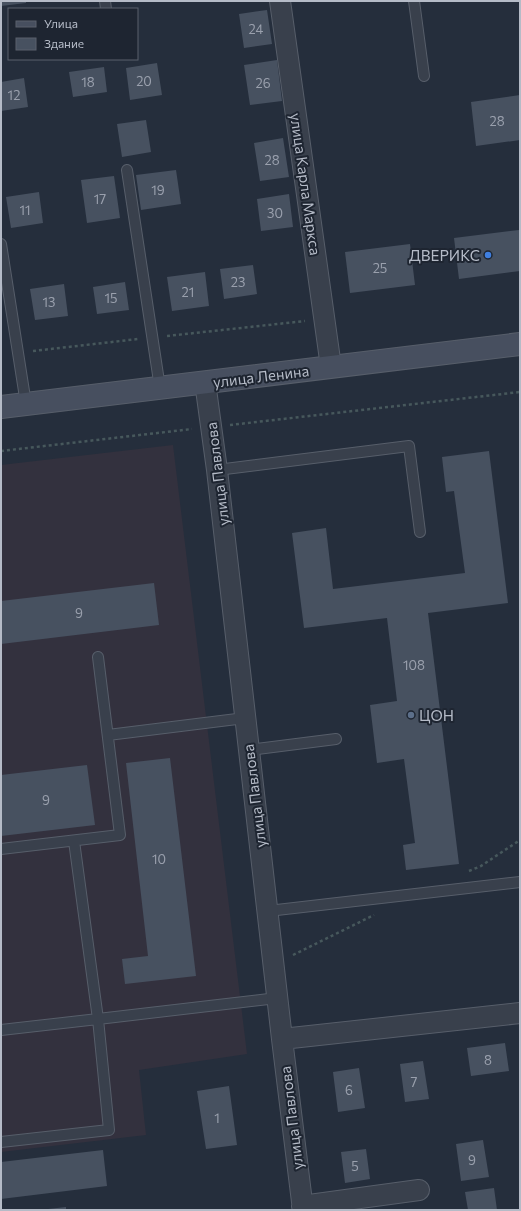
<svg xmlns="http://www.w3.org/2000/svg" width="521" height="1211" viewBox="0 0 521 1211" font-family="Commissioner,sans-serif">
	<style>
		.medical { fill: #33313e }
		.building { fill: #475160 }
		.lines { fill: none; stroke-linecap: round; stroke-linejoin: round }
		.lane-casing { stroke: #575e6a; stroke-width: 12 }
		.street-casing { stroke: #575e6a; stroke-width: 22 }
		.secondary-casing { stroke: #575e6a; stroke-width: 24 }
		.path { stroke: #47585c; stroke-width: 2.5; stroke-dasharray: 3 3; stroke-linecap: butt }
		.lane { stroke: #39404c; stroke-width: 10 }
		.street { stroke: #39404c; stroke-width: 20 }
		.secondary { stroke: #474f5f; stroke-width: 22 }
		.shop-dot { fill: #3f7fe0; stroke: #1e2531; stroke-width: 1.5 }
		.service-dot { fill: #5c6f8a; stroke: #1e2531; stroke-width: 1.5 }
		.labels { text-anchor: middle; dominant-baseline: central; stroke-width: 4; stroke-linejoin: round; paint-order: stroke }
		.number-label { font-size: 13px; fill: #9aa0ad }
		.street-label { font-size: 15px; fill: #b5bbc7; stroke: #1e2531 }
		.poi-label { font-size: 15px; fill: #b5bbc7; stroke: #1e2531; text-anchor: end }
	</style>
	<rect width="100%" height="100%" fill="#252e3c"/>
	<path class="medical" d="M 173,445 L 247,1054 L 139,1070 L 146,1135 L 1,1152 L 1,465 Z"/>
	<path class="building" d="M 1,1 L 26,1 L 26,3 L 1,6 Z
		M 267,10 L 272,44 L 244,48 L 239,14 Z
		M 277,60 L 282,101 L 250,105 L 244,65 Z
		M 157,63 L 162,95 L 130,100 L 126,68 Z
		M 104,67 L 107,92 L 73,97 L 69,72 Z
		M 24,78 L 28,107 L 1,111 L 1,82 Z
		M 520,95 L 520,140 L 476,146 L 471,102 Z
		M 146,120 L 151,152 L 122,157 L 117,124 Z
		M 283,138 L 289,177 L 260,181 L 254,143 Z
		M 176,170 L 181,204 L 141,210 L 136,175 Z
		M 114,176 L 120,218 L 87,223 L 81,180 Z
		M 39,192 L 43,223 L 11,228 L 6,197 Z
		M 289,194 L 293,227 L 261,231 L 257,199 Z
		M 519,230 L 520,271 L 459,279 L 454,238 Z
		M 410,244 L 415,285 L 350,293 L 345,252 Z
		M 253,265 L 257,294 L 224,299 L 220,269 Z
		M 205,272 L 209,306 L 172,311 L 167,277 Z
		M 125,282 L 129,310 L 97,314 L 93,287 Z
		M 64,284 L 68,316 L 35,320 L 30,289 Z
		M 489,451 L 508,603 L 428,613 L 459,864 L 406,870 L 403,845 L 415,843 L 404,759 L 377,763 L 370,705 L 397,701 L 387,618 L 304,628 L 292,533 L 326,528 L 333,589 L 465,573 L 454,491 L 446,492 L 442,457 Z
		M 154,583 L 159,625 L 1,644 L 1,601 Z
		M 170,758 L 196,976 L 125,984 L 122,959 L 148,956 L 126,763 Z
		M 87,765 L 95,825 L 1,836 L 1,775 Z
		M 505,1043 L 509,1071 L 471,1076 L 467,1048 Z
		M 423,1061 L 429,1099 L 405,1102 L 400,1064 Z
		M 359,1068 L 365,1108 L 338,1112 L 333,1072 Z
		M 229,1086 L 237,1145 L 206,1149 L 197,1091 Z
		M 483,1140 L 489,1177 L 461,1181 L 456,1144 Z
		M 366,1149 L 370,1179 L 345,1183 L 341,1152 Z
		M 103,1150 L 107,1186 L 1,1199 L 1,1162 Z
		M 494,1188 L 497,1210 L 468,1210 L 465,1192 Z
		M 66,1207 L 66,1210 L 48,1210 L 48,1209 Z"/>
	<g class="lines">
		<g class="lane-casing">
			<path id="lane" d="M 105,1 L 106,9
				M 414,1 L 424,76
				M 127,170 L 160,388
				M 1,244 L 26,404
				M 217,470 L 409,446 L 420,532
				M 108,735 L 245,718
				M 249,750 L 336,739
				M 1,849 L 120,835 L 98,657
				M 268,911 L 520,882
				M 1,1030 L 98,1019 L 74,841
				M 1,1142 L 109,1130 L 98,1019 L 277,998"/>
		</g>
		<g class="street-casing">
			<path id="street" d="M 280,1 L 331,367
				M 205,382 L 217,470 L 282,1039 L 303,1210
				M 282,1039 L 520,1013
				M 302,1206 L 419,1190"/>
		</g>
		<g class="secondary-casing">
			<path id="secondary" d="M 1,407 L 520,344"/>
		</g>
		<path class="path" d="M 167,336 L 305,321
			M 33,351 L 138,339
			M 230,425 L 520,392
			M 1,451 L 192,429
			M 469,871 L 481,866 L 520,840
			M 293,955 L 374,915"/>
		<use href="#lane" class="lane"/>
		<use href="#street" class="street"/>
		<use href="#secondary" class="secondary"/>
	</g>
	<circle class="shop-dot" cx="488" cy="255" r="4"/>
	<circle class="service-dot" cx="411" cy="715" r="4"/>
	<g class="labels">
		<g class="number-label">
			<text x="256" y="29">24</text>
			<text x="144" y="81">20</text>
			<text x="88" y="82">18</text>
			<text x="263" y="83">26</text>
			<text x="14" y="95">12</text>
			<text x="497" y="121">28</text>
			<text x="272" y="160">28</text>
			<text x="158" y="190">19</text>
			<text x="100" y="199">17</text>
			<text x="25" y="210">11</text>
			<text x="275" y="213">30</text>
			<text x="380" y="268">25</text>
			<text x="238" y="282">23</text>
			<text x="188" y="292">21</text>
			<text x="111" y="298">15</text>
			<text x="49" y="302">13</text>
			<text x="79" y="613">9</text>
			<text x="414" y="665">108</text>
			<text x="46" y="800">9</text>
			<text x="159" y="859">10</text>
			<text x="488" y="1060">8</text>
			<text x="414" y="1082">7</text>
			<text x="349" y="1090">6</text>
			<text x="217" y="1118">1</text>
			<text x="472" y="1160">9</text>
			<text x="355" y="1166">5</text>
		</g>
		<g class="street-label">
			<text transform="translate(306 184) rotate(82)">улица Карла Маркса</text>
			<text transform="translate(261 376) rotate(-7)">улица Ленина</text>
			<text transform="translate(217 474) rotate(-97)">улица Павлова</text>
			<text transform="translate(254 796) rotate(-97)">улица Павлова</text>
			<text transform="translate(291 1118) rotate(-97)">улица Павлова</text>
		</g>
		<g class="poi-label">
			<text x="480" y="255">ДВЕРИКС</text>
			<text x="419" y="715" text-anchor="start">ЦОН</text>
		</g>
	</g>
	<rect width="521" height="1211" fill="none" stroke="#b5bbc7" stroke-width="4"/>
	<rect x="8" y="8" width="130" height="52" fill="#1e2531" stroke="#5a616d"/>
	<rect x="16" y="21" width="20" height="6" fill="#474f5f" stroke="#5a616d"/>
	<text x="44" y="28" font-size="12" fill="#b5bbc7">Улица</text>
	<rect x="16" y="38" width="20" height="12" fill="#475160" stroke="#5a616d"/>
	<text x="44" y="48" font-size="12" fill="#b5bbc7">Здание</text>
</svg>
